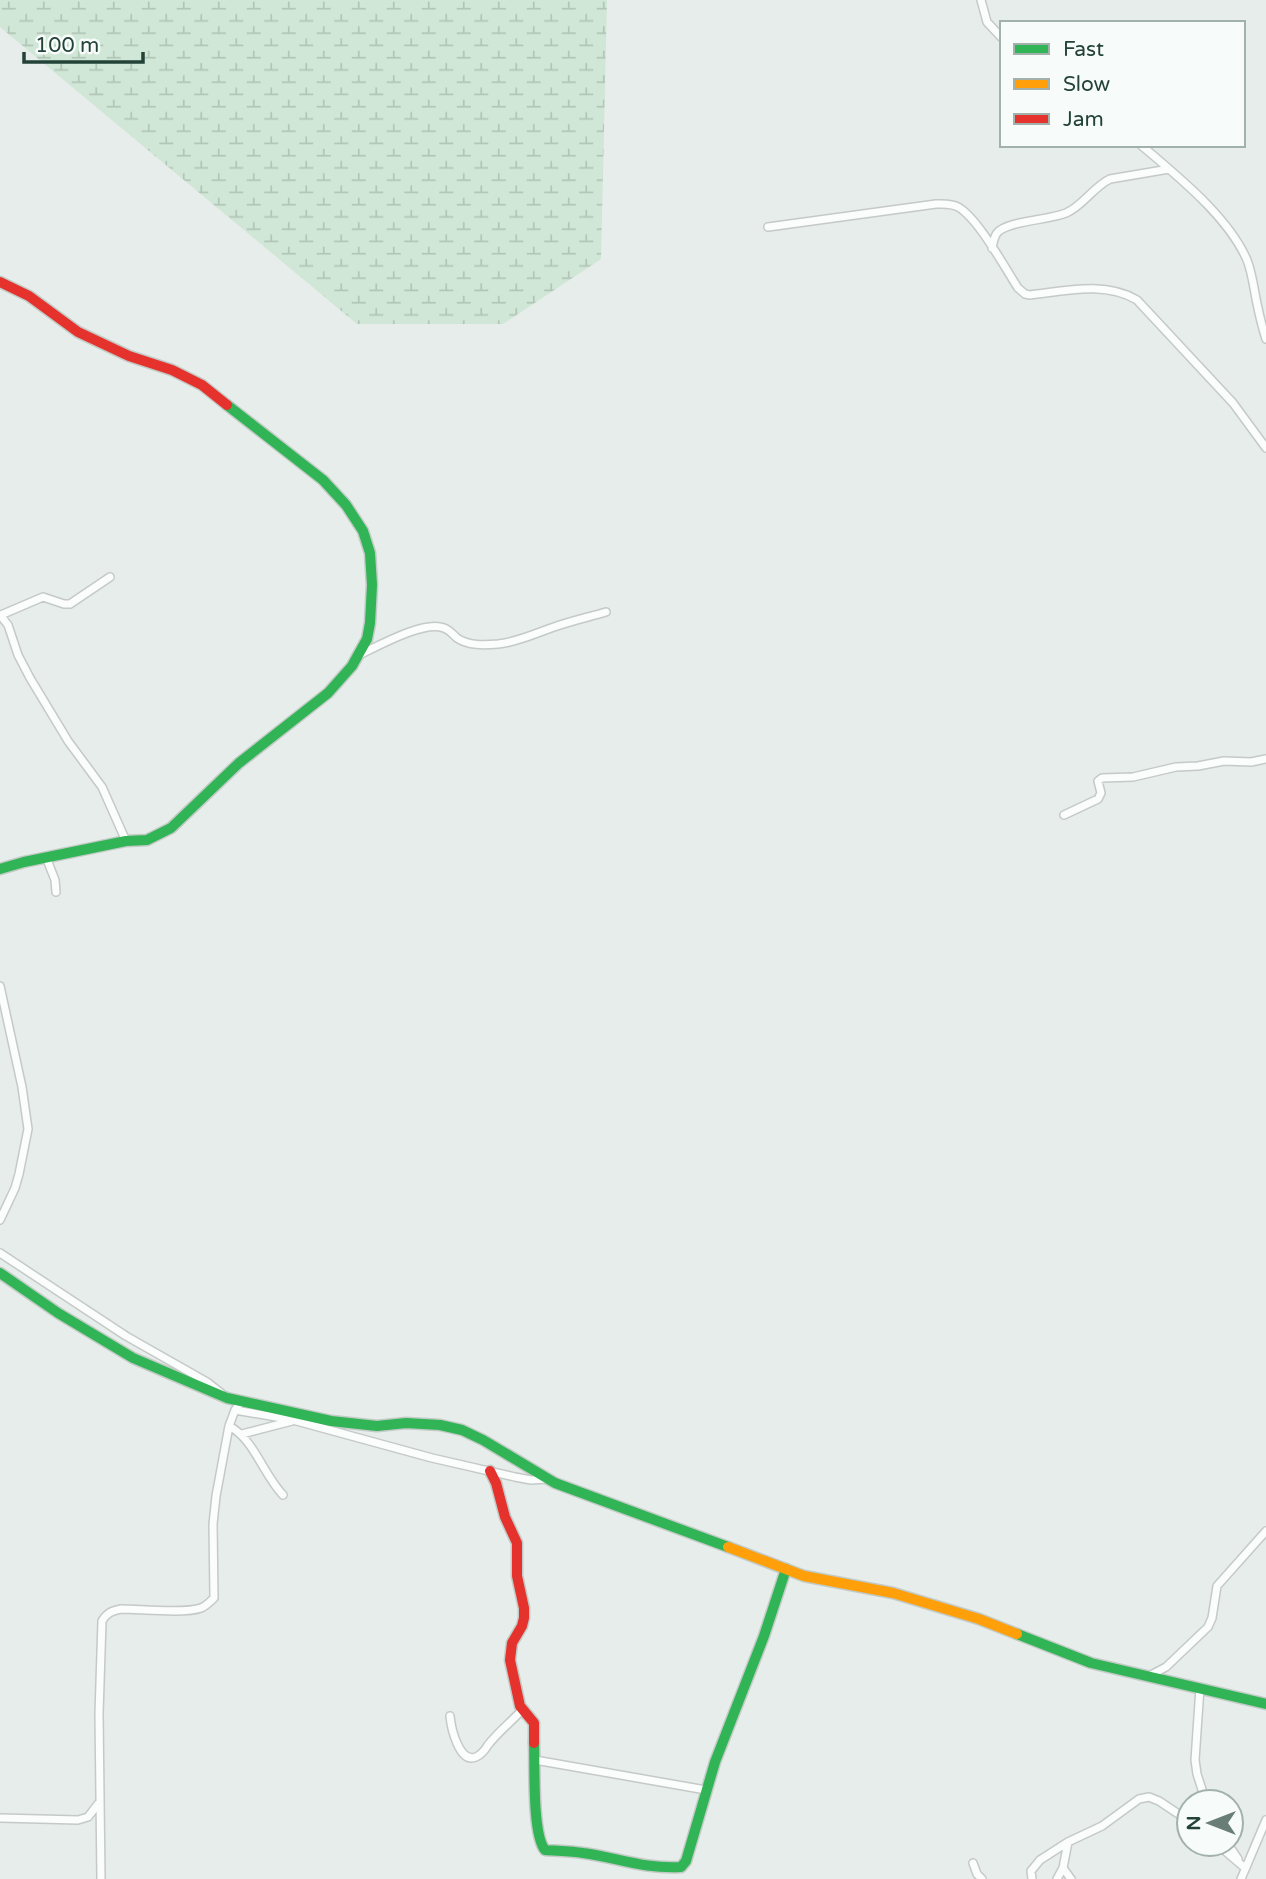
<svg xmlns="http://www.w3.org/2000/svg" width="1266" height="1879" viewBox="0 0 1266 1879" font-family="'Varela Round',sans-serif">
	<style>
		.wetland { fill: url(#wetland-marsh) }
		.lines { fill: none; stroke-linecap: round; stroke-linejoin: round }
		.street-casing { stroke: #c4cac7; stroke-width: 10 }
		.fast-casing { stroke: #c3cbc7; stroke-width: 13 }
		.slow-casing { stroke: #c3cbc7; stroke-width: 13 }
		.jam-casing { stroke: #c3cbc7; stroke-width: 13 }
		.street { stroke: #fbfcfc; stroke-width: 7 }
		.fast { stroke: #30b455; stroke-width: 10 }
		.slow { stroke: #ff9f0a; stroke-width: 10 }
		.jam { stroke: #e5322d; stroke-width: 10 }
	</style>
	<defs>
		<pattern id="wetland-marsh" width="20" height="14" patternUnits="userSpaceOnUse" patternTransform="scale(1.75)"><rect width="20" height="14" fill="#d0e6d6"/><path d="M1 5h8M5 5V1M11 12h8M15 12V8" fill="none" stroke="#b2c6b8"/></pattern>
	</defs>
	<rect width="100%" height="100%" fill="#e7edea"/>
	<path class="wetland" d="M 0,0 L 607,0 L 601,259 L 503,324 L 357,324 L 0,27 Z"/>
	<g class="lines">
		<g class="street-casing">
			<path id="street" d="M 981,0 L 987,22 L 1002,38
				M 1141,145 C 1177,176 1228,216 1247,260 C 1253,275 1254,292 1258,308 C 1260,319 1263,329 1266,339
				M 768,227 L 936,204 C 943,204 951,203 958,207 C 978,218 1005,268 1018,288 L 1025,294 L 1030,295 C 1065,291 1105,281 1137,300 L 1233,403 L 1266,448
				M 992,248 C 993,243 994,237 997,233 C 1006,221 1050,220 1066,213 C 1083,206 1093,187 1110,179 L 1169,169
				M 0,615 L 8,625 L 18,655 L 30,678 L 68,741 L 102,787 L 126,841
				M 1,615 L 43,597 L 64,604 L 70,604 L 110,577
				M 359,655 C 378,646 424,620 444,628 C 450,630 452,634 457,638 C 468,646 485,645 498,644 C 518,642 536,633 554,627 C 571,621 589,617 606,612
				M 1064,815 L 1098,799 L 1101,793 L 1098,781 L 1102,778 L 1133,777 L 1176,767 L 1198,766 L 1224,761 L 1251,762 L 1266,759
				M 46,857 L 55,880 L 56,892
				M 0,986 L 22,1087 L 28,1129 L 19,1174 L 15,1188 L 0,1220
				M 0,1253 L 126,1336 L 207,1382 L 221,1393
				M 235,1410 L 293,1420 L 432,1458 L 515,1477 L 531,1480 L 548,1479
				M 229,1426 C 254,1439 263,1474 283,1495
				M 242,1434 L 292,1421
				M 1149,1676 L 1166,1667 L 1208,1627 L 1212,1618 L 1217,1586 L 1266,1531
				M 1200,1688 L 1195,1760 L 1197,1774 L 1206,1802
				M 450,1716 C 451,1727 459,1764 476,1757 C 481,1755 485,1750 488,1745 C 498,1732 511,1722 522,1710
				M 535,1760 L 706,1790
				M 0,1818 L 78,1820 L 88,1817 L 98,1804
				M 1217,1844 L 1245,1868
				M 1228,1844 L 1238,1859
				M 973,1863 L 977,1874 L 982,1879
				M 1063,1868 L 1071,1879
				M 101,1879 L 99,1714 L 102,1621 C 107,1613 111,1611 121,1609 C 140,1609 185,1614 201,1608 C 206,1606 210,1602 214,1598 L 213,1524 L 216,1496 L 229,1426 L 235,1410 L 241,1402
				M 1032,1879 L 1031,1871 L 1040,1860 L 1068,1842 L 1102,1826 L 1139,1799 L 1149,1797 L 1159,1801 L 1189,1821
				M 1057,1879 L 1063,1868 L 1068,1842
				M 1241,1879 L 1266,1820"/>
		</g>
		<g class="fast-casing">
			<path id="fast" d="M 0,869 L 24,862 L 126,841 L 147,840 L 171,828 L 239,763 L 328,693 L 352,666 L 367,639 L 370,623 L 372,585 L 370,553 L 363,531 L 346,505 L 323,480 L 227,405
				M 0,1273 L 58,1313 L 133,1358 L 227,1398 L 331,1421 L 377,1426 L 406,1423 L 440,1425 L 462,1430 L 483,1440 L 555,1483 L 728,1547
				M 1017,1634 L 1091,1663 L 1266,1704
				M 534,1743 C 535,1766 532,1834 545,1850 C 558,1851 571,1851 583,1853 C 619,1858 643,1869 681,1867 L 686,1861 L 715,1762 L 764,1636 L 786,1569"/>
		</g>
		<g class="slow-casing">
			<path id="slow" d="M 728,1547 L 804,1576 L 893,1593 L 979,1619 L 1017,1634"/>
		</g>
		<g class="jam-casing">
			<path id="jam" d="M 0,282 L 29,296 L 78,332 L 129,356 L 172,370 L 202,385 L 227,405
				M 490,1471 L 496,1483 L 505,1517 L 517,1543 L 517,1576 L 524,1608 L 524,1618 L 522,1626 L 512,1643 L 510,1660 L 520,1706 L 534,1723 L 534,1743"/>
		</g>
		<use href="#street" class="street"/>
		<use href="#fast" class="fast"/>
		<use href="#slow" class="slow"/>
		<use href="#jam" class="jam"/>
	</g>
	<rect x="1000" y="21" width="245" height="126" fill="#f7fbf9" stroke="#a2b1ac" stroke-width="2"/>
	<rect x="1014" y="44" width="35" height="10" fill="#30b455" stroke="#a2b1ac" stroke-width="2"/>
	<text x="1063" y="56" font-size="21" fill="#234339">Fast</text>
	<rect x="1014" y="79" width="35" height="10" fill="#ff9f0a" stroke="#a2b1ac" stroke-width="2"/>
	<text x="1063" y="91" font-size="21" fill="#234339">Slow</text>
	<rect x="1014" y="114" width="35" height="10" fill="#e5322d" stroke="#a2b1ac" stroke-width="2"/>
	<text x="1063" y="126" font-size="21" fill="#234339">Jam</text>
	<g transform="translate(1210 1823) rotate(270)"><circle r="33" fill="#f7fbf9" stroke="#a2b1ac" stroke-width="2"/>
	<path d="M0-5L12 26L0 18L-12 26Z" fill="#687e77"/>
	<text y="-10" font-size="19" font-weight="bold" text-anchor="middle" fill="#234339">N</text>
	</g>
	<path d="M24 52v10h119v-10" fill="none" stroke="#234339" stroke-width="3.5"/>
	<text x="35" y="52" font-size="21" fill="#234339" stroke="#f7fbf9" stroke-width="5" paint-order="stroke">100 m</text>
</svg>
